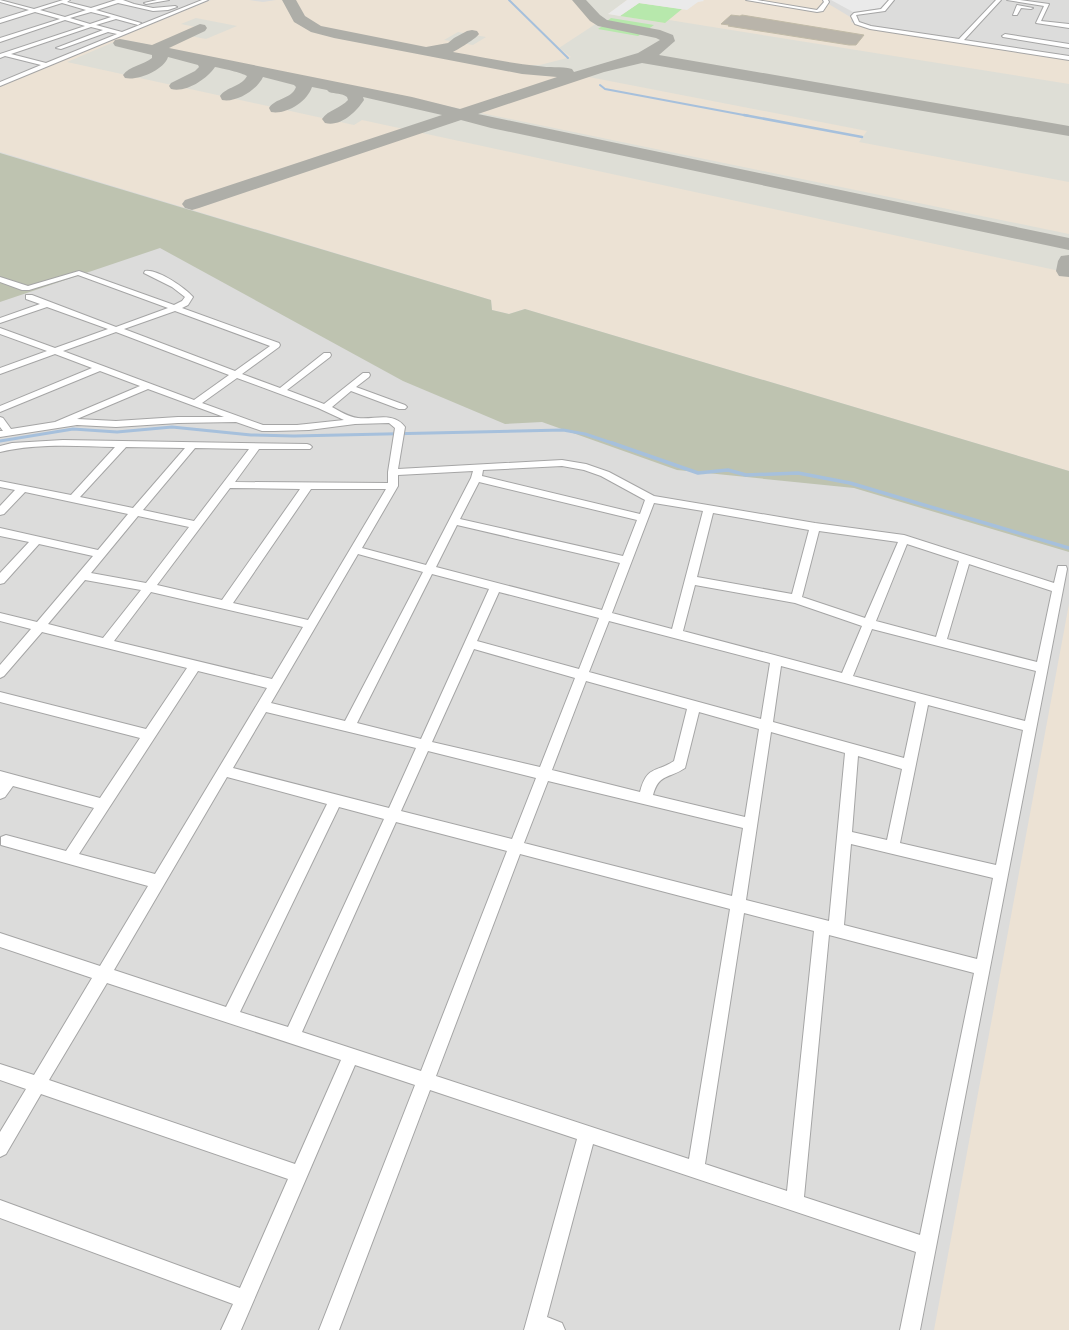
<svg xmlns="http://www.w3.org/2000/svg" width="1069" height="1330" viewBox="0 0 1069 1330" font-family="'DejaVu Sans',sans-serif">
	<style>
		.residential { fill: #dcdcdb }
		.military { fill: #ece2d4 }
		.airport { fill: #deded6 }
		.construction { fill: #bec3b0 }
		.grass { fill: #b7e8ac }
		.parking { fill: #eaeaea }
		.lines { fill: none; stroke-linecap: round; stroke-linejoin: round }
		.stream-far3 { stroke: #a6c0dc; stroke-width: 2 }
		.stream-far2 { stroke: #a6c0dc; stroke-width: 2.5 }
		.stream-far1 { stroke: #a6c0dc; stroke-width: 3 }
		.stream { stroke: #a6c0dc; stroke-width: 3.5 }
		.taxiway { fill: #aeaea8; fill-rule: evenodd }
		.building { fill: #b9b4aa; stroke: #c0baa7 }
		.street-casing { stroke: #a5a5a5; stroke-width: 2 }
		.street { fill: #fff; fill-rule: evenodd }
	</style>
	<rect width="100%" height="100%" fill="#efefe5"/>
	<path class="residential" d="M 0,0 L 1069,0 L 1069,1330 L 0,1330 Z"/>
	<path class="military" d="M 211,0 L 249,0 L 263,2 L 276,0 L 822,0 L 852,18 L 851,22 L 867,28 L 1069,59 L 1069,471 L 525,309 L 509,314 L 492,310 L 491,300 L 0,152 L 0,86 Z
		M 1069,604 L 1069,1330 L 934,1330 Z"/>
	<path class="airport" d="M 575,0 L 627,0 L 608,14 L 664,23 L 669,20 L 1069,84 L 1069,182 L 859,142 L 867,131 L 527,65 L 540,65 L 571,57 L 559,48 L 597,23 Z
		M 196,18 L 237,26 L 206,39 L 185,35 L 200,28 L 181,24 Z
		M 458,32 L 486,37 L 473,45 L 444,40 Z
		M 121,39 L 1069,234 L 1069,273 L 362,120 L 354,125 L 67,62 Z"/>
	<path class="construction" d="M 0,153 L 491,300 L 492,310 L 509,314 L 525,309 L 1069,471 L 1069,552 L 854,488 L 677,470 L 542,422 L 505,424 L 403,381 L 160,248 L 0,302 Z"/>
	<path class="grass" d="M 639,3 L 682,9 L 665,23 L 620,16 Z
		M 611,18 L 654,25 L 647,30 L 606,22 Z
		M 604,25 L 609,26 L 644,32 L 638,36 L 598,29 Z"/>
	<path class="parking" d="M 627,0 L 703,0 L 704,1 L 698,2 L 687,10 L 639,3 L 620,16 L 608,14 Z
		M 831,0 L 888,0 L 880,8 L 853,12 Z"/>
	<g class="lines">
		<path class="stream-far3" d="M 509,0 L 568,58
			M 600,85 L 605,89 L 749,116"/>
		<path class="stream-far2" d="M 744,115 L 862,137"/>
		<path class="stream-far1" d="M 0,441 L 73,429 L 117,432 L 172,427 L 251,435 L 294,436 L 563,430 L 585,434 L 615,444"/>
		<path class="stream" d="M 612,443 L 698,473 L 728,470 L 746,475 L 798,473 L 850,483 L 1069,548"/>
		<path class="taxiway" d="M 282,0 L 296,0 L 305,16 L 321,26 L 426,47 L 448,43 L 454,38 L 467,31 L 472,30 L 477,31 L 479,34 C 477,38 457,50 453,52 C 481,57 509,63 538,66 C 549,68 561,66 572,69 L 574,72 L 638,53 L 660,40 L 656,38 L 598,26 L 590,21 L 572,0 L 586,0 L 600,15 L 607,20 L 660,30 L 673,35 L 675,41 L 659,55 L 1069,126 L 1069,136 L 642,63 L 604,72 L 478,114 L 1069,238 L 1069,250 L 491,128 L 461,120 L 199,208 L 192,210 L 185,208 L 182,204 L 185,200 L 442,115 L 363,97 L 364,100 C 356,112 341,127 325,123 L 322,119 C 328,110 341,108 348,100 L 347,97 C 342,93 335,94 329,92 L 327,90 L 312,87 C 307,102 286,115 271,112 L 269,108 C 275,98 292,99 296,87 L 294,85 L 263,77 C 257,90 236,103 222,100 L 220,96 C 226,87 241,87 247,76 C 243,73 221,68 215,67 C 207,79 186,93 171,89 L 169,86 L 171,83 L 195,71 L 199,67 L 198,65 L 168,57 C 164,70 138,81 125,78 L 123,75 C 129,66 144,65 152,58 L 152,55 L 115,46 L 113,43 L 115,40 L 120,39 L 152,45 L 200,24 L 205,25 L 207,28 L 205,31 L 169,48 L 412,97 L 460,109 L 557,77 L 522,74 L 334,38 L 311,32 L 294,22 Z
			M 1069,255 L 1069,277 L 1059,276 L 1056,271 L 1058,261 L 1061,256 Z"/>
	</g>
	<path class="building" d="M 731,15 L 740,16 L 742,15 L 864,35 L 856,45 L 849,45 L 728,26 L 729,25 L 721,24 Z"/>
	<g class="lines">
		<g class="street-casing">
			<path id="street" d="M 0,0 L 34,9 L 63,0 L 70,0 L 67,2 L 91,8 L 116,0 L 123,0 L 134,4 L 153,8 L 175,6 L 177,7 L 168,10 L 153,11 L 118,3 L 96,10 L 141,23 L 138,25 L 116,19 L 96,25 L 122,32 L 202,0 L 208,0 L 0,86 L 0,82 L 41,65 L 5,56 L 0,58 L 0,54 L 85,26 L 65,20 L 0,42 L 0,38 L 60,19 L 35,12 L 0,23 L 0,19 L 29,10 L 0,2 ZM 62,3 L 86,10 L 65,17 L 40,10 ZM 91,12 L 111,17 L 90,24 L 70,18 ZM 91,27 L 103,30 L 56,48 L 61,49 L 108,32 L 117,34 L 46,63 L 11,54 Z
				M 157,0 L 169,0 L 146,4 L 144,3 Z
				M 746,0 L 757,0 L 817,10 L 824,2 L 823,0 L 828,0 L 829,2 L 823,11 L 817,12 Z
				M 889,0 L 894,0 L 885,11 L 856,15 L 859,22 L 871,26 L 959,39 L 996,0 L 1001,0 L 964,40 L 1069,56 L 1069,60 L 870,29 L 855,24 L 851,16 L 854,13 L 881,9 Z
				M 1007,0 L 1020,0 L 1049,4 L 1041,21 L 1069,24 L 1069,28 L 1036,23 L 1044,6 Z
				M 1017,5 L 1033,8 L 1031,9 L 1021,8 L 1017,15 L 1013,15 Z
				M 1005,34 L 1069,44 L 1069,48 L 1003,37 L 1002,36 Z
				M 79,271 L 174,305 L 182,301 L 185,297 L 172,287 L 144,273 L 145,271 C 158,269 185,288 193,297 L 188,305 L 182,308 L 279,343 L 280,345 L 279,347 L 242,374 L 280,388 L 324,353 L 330,353 L 331,355 L 330,357 L 287,390 L 324,404 L 363,373 L 369,373 L 370,375 L 369,377 L 356,387 L 405,405 L 407,407 L 405,409 L 399,409 L 351,391 L 332,407 C 339,411 349,417 358,418 C 375,420 393,411 405,427 L 398,469 L 562,460 L 586,464 L 609,472 L 654,496 L 815,523 L 904,535 L 1054,583 L 1058,566 L 1066,566 L 1067,569 L 920,1330 L 900,1330 L 916,1252 L 593,1144 L 547,1317 L 562,1323 L 565,1330 L 524,1330 L 577,1139 L 430,1090 L 339,1330 L 319,1330 L 415,1085 L 355,1065 L 241,1330 L 221,1330 L 233,1304 L 0,1218 L 0,1200 L 240,1288 L 288,1179 L 41,1094 L 6,1154 L 0,1157 L 0,1132 L 26,1089 L 0,1080 L 0,1064 L 34,1075 L 92,978 L 0,947 L 0,933 L 100,966 L 148,886 L 1,845 L 1,837 L 6,835 L 66,851 L 94,808 L 13,786 L 5,797 L 0,799 L 0,771 L 100,798 L 140,738 L 0,702 L 0,692 L 146,729 L 187,668 L 42,632 L 4,676 L 0,678 L 0,665 L 31,629 L 0,621 L 0,613 L 37,622 L 93,556 L 39,544 L 4,583 L 0,584 L 0,573 L 29,542 L 0,536 L 0,528 L 98,550 L 128,514 L 25,492 L 4,514 L 0,515 L 0,506 L 15,490 L 0,487 L 0,481 L 71,495 L 115,447 C 77,446 37,443 0,452 L 0,446 L 12,443 L 63,440 L 307,444 L 310,445 L 312,447 L 310,449 L 259,449 L 235,482 L 388,483 L 388,472 L 395,428 L 389,423 L 355,424 L 309,430 L 274,431 L 262,431 L 236,422 L 178,423 L 116,427 L 77,425 L 0,437 L 0,431 L 3,431 L 0,427 L 0,417 L 3,418 L 11,429 L 55,422 L 140,386 L 100,371 L 0,412 L 0,406 L 92,368 L 55,354 L 0,374 L 0,368 L 47,351 L 0,334 L 0,328 L 55,348 L 108,329 L 47,307 L 0,323 L 0,318 L 40,304 L 26,299 L 26,295 L 32,295 L 116,327 L 168,308 L 78,275 L 29,290 L 22,290 L 0,282 L 0,277 L 28,286 ZM 175,311 L 270,346 L 235,371 L 124,329 ZM 116,332 L 229,375 L 194,400 L 63,351 ZM 237,378 L 318,408 L 344,420 L 297,425 L 263,425 L 202,403 ZM 148,389 L 224,417 L 178,417 L 116,421 L 77,419 ZM 126,447 L 185,448 L 133,508 L 80,497 ZM 195,448 L 249,449 L 194,521 L 143,510 ZM 562,466 L 584,470 L 601,476 L 645,500 L 640,514 L 482,476 L 483,470 ZM 473,471 L 471,478 L 426,565 L 362,548 L 398,486 L 398,475 ZM 479,482 L 637,520 L 623,556 L 460,519 ZM 230,488 L 300,489 L 222,600 L 157,585 ZM 311,489 L 386,489 L 308,620 L 233,603 ZM 654,503 L 703,511 L 672,629 L 612,613 ZM 713,513 L 809,530 L 792,594 L 697,577 ZM 138,516 L 189,527 L 146,583 L 91,573 ZM 457,525 L 620,563 L 602,610 L 436,567 ZM 819,531 L 898,542 L 865,618 L 802,597 ZM 907,544 L 959,561 L 936,637 L 876,621 ZM 358,554 L 423,572 L 345,721 L 271,703 ZM 969,564 L 1052,591 L 1037,662 L 947,639 ZM 432,574 L 489,589 L 421,739 L 357,723 ZM 85,580 L 141,590 L 103,638 L 48,624 ZM 695,585 L 795,603 L 862,626 L 842,673 L 683,631 ZM 151,592 L 303,627 L 272,679 L 114,641 ZM 499,592 L 599,618 L 579,669 L 477,641 ZM 609,621 L 770,663 L 761,719 L 589,672 ZM 872,629 L 1036,671 L 1025,721 L 853,676 ZM 474,649 L 575,678 L 540,767 L 432,742 ZM 781,666 L 916,702 L 904,758 L 773,722 ZM 198,671 L 267,688 L 155,874 L 79,854 ZM 586,681 L 687,709 L 674,761 C 656,773 647,765 640,792 L 552,770 ZM 928,705 L 1023,730 L 996,865 L 900,843 ZM 266,712 L 416,748 L 389,808 L 233,768 ZM 699,712 L 759,729 L 745,817 L 653,795 C 659,773 669,779 685,768 ZM 771,732 L 845,753 L 829,921 L 746,900 ZM 428,751 L 536,778 L 512,839 L 401,811 ZM 858,756 L 902,769 L 887,840 L 852,832 ZM 227,777 L 327,804 L 226,1007 L 114,970 ZM 548,781 L 743,828 L 732,896 L 524,843 ZM 339,807 L 384,819 L 288,1027 L 240,1012 ZM 396,822 L 507,851 L 421,1071 L 302,1032 ZM 851,844 L 993,878 L 977,959 L 844,925 ZM 520,854 L 730,909 L 689,1159 L 436,1076 ZM 744,913 L 814,931 L 787,1191 L 705,1164 ZM 829,935 L 974,973 L 920,1235 L 804,1197 ZM 107,983 L 341,1060 L 295,1164 L 49,1080 Z"/>
		</g>
		<use href="#street" class="street"/>
	</g>
</svg>
